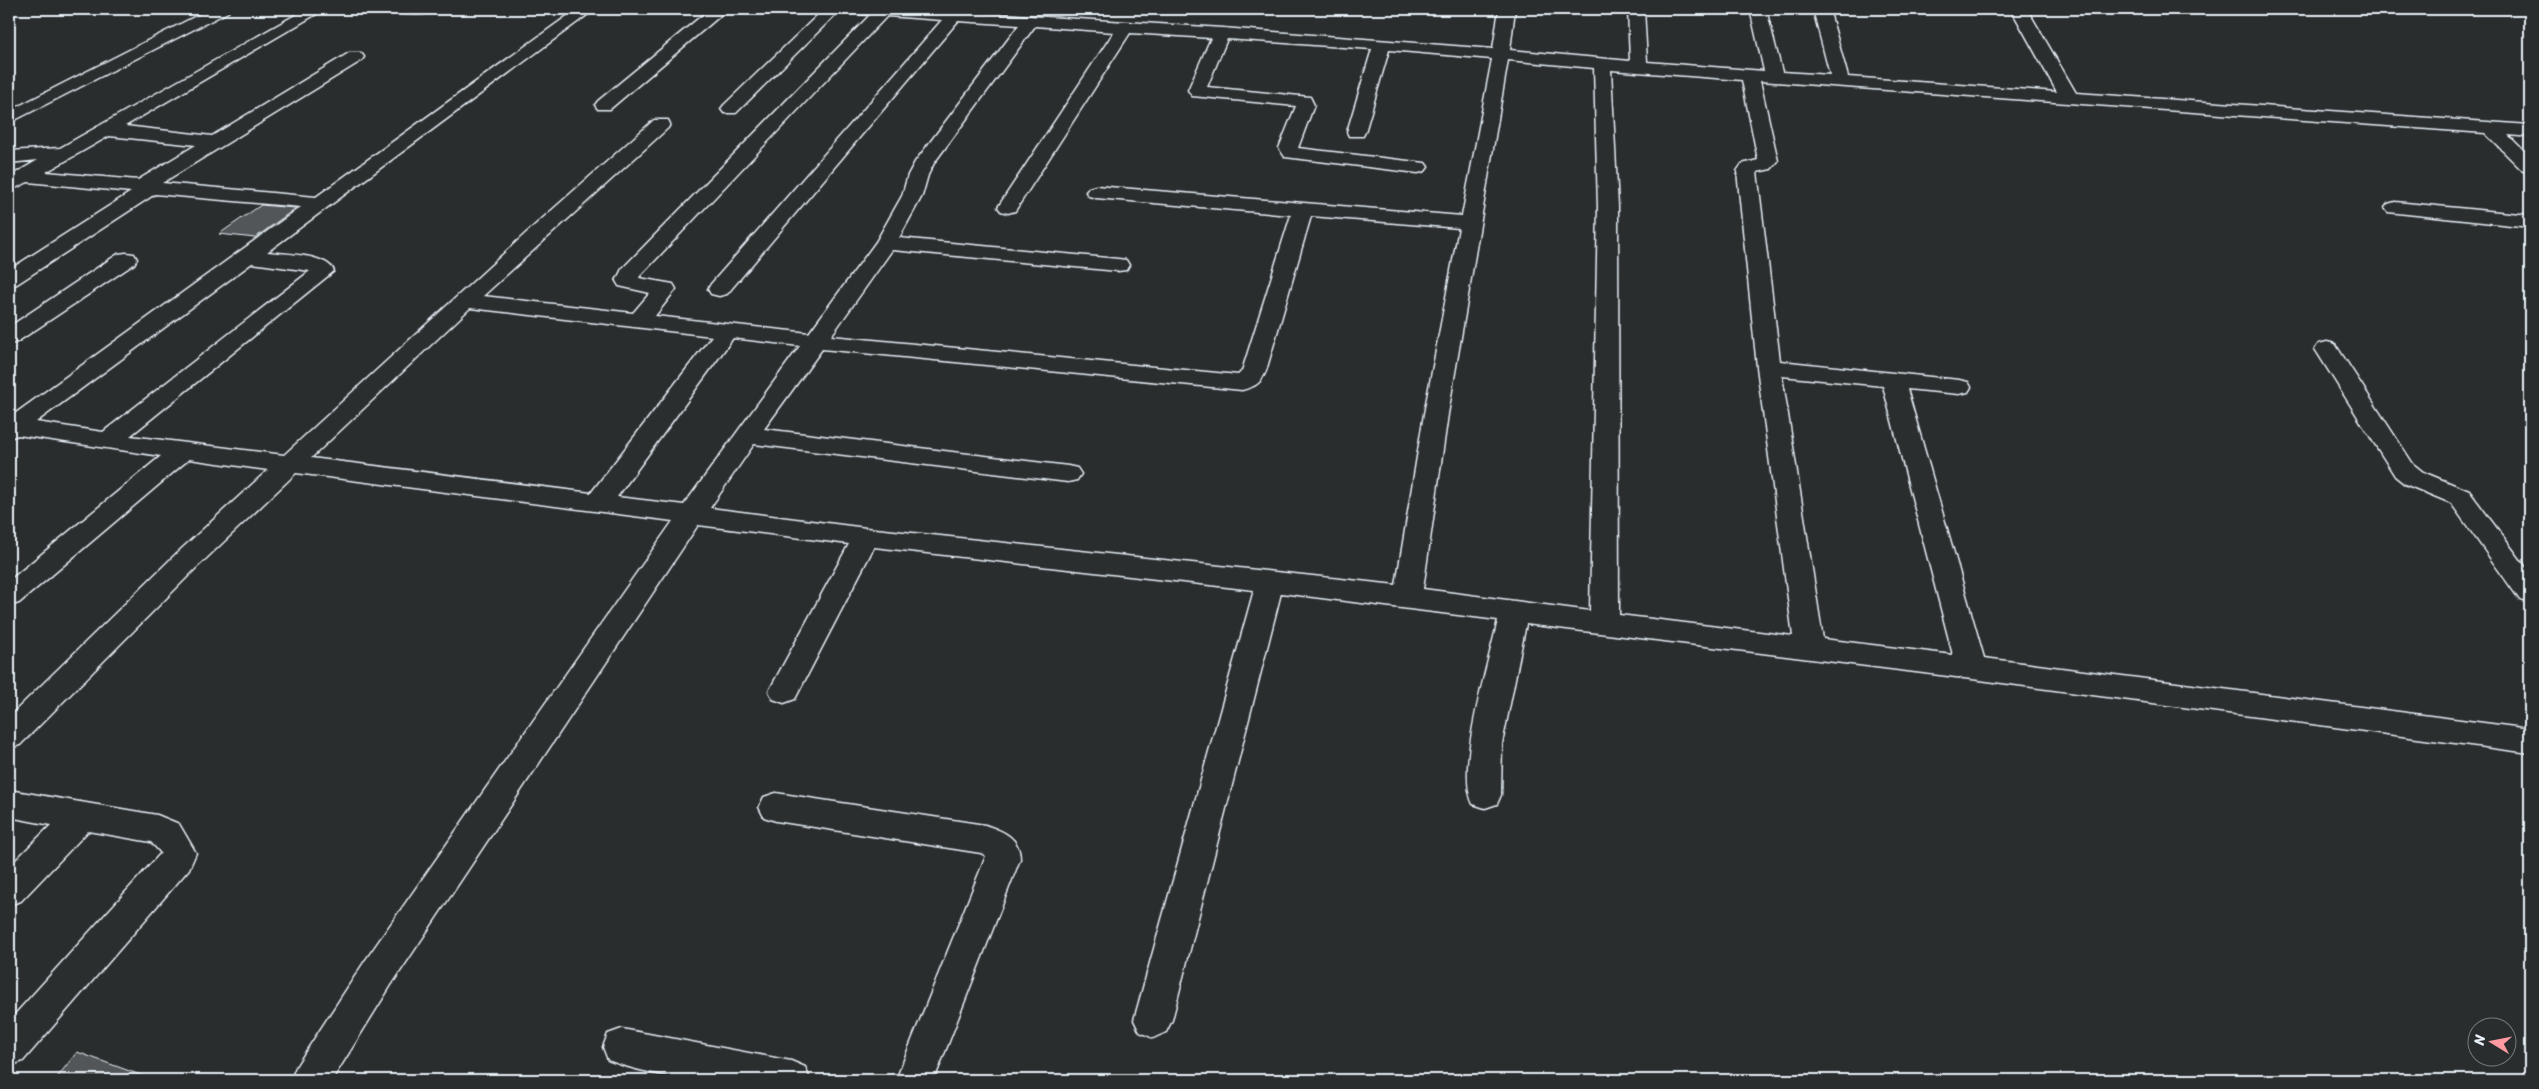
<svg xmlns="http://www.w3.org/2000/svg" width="2539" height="1089" viewBox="0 0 2539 1089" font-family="Sriracha,sans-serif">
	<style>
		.building { fill: #535759; stroke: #e8f1f8 }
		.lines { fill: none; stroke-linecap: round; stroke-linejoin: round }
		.street-casing { stroke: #e8f1f8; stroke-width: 3 }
		.street { fill: #2a2d2e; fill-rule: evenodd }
	</style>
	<rect width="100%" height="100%" fill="#2a2d2e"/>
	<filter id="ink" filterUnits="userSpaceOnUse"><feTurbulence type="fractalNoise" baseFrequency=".02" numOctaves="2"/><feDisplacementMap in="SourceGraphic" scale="10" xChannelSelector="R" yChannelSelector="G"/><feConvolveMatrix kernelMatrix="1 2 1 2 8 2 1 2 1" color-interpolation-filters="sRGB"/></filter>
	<g filter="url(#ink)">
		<path class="building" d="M 261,205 L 296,208 L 255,238 L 219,234 Z
			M 77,1052 L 146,1077 L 145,1080 L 55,1080 Z"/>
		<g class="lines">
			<g class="street-casing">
				<path id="street" d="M 210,9 L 230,9 L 228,12 L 9,123 L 9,111 Z
					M 306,9 L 325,9 L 125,126 L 212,136 L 349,53 L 361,53 L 364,57 L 361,61 L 162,183 L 316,197 L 577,9 L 595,9 L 267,252 C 284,254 327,254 334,271 L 130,436 L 284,455 L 534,226 L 654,120 L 668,120 L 670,124 L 668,128 L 483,296 L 633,313 L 650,293 L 619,286 L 616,281 L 622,269 L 870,15 L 845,12 L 843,9 L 950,11 L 952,9 L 968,9 L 966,12 L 1222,28 L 1493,49 L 1499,9 L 1515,9 L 1510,50 L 1630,61 L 1628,9 L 1644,9 L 1647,62 L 1764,71 L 1750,9 L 1766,9 L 1782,72 L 1830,75 L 1813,9 L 1829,9 L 1848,77 L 2057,92 L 2011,9 L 2027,9 L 2076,93 L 2530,125 L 2530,137 L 2508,135 L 2530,157 L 2530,173 L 2523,171 L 2485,133 L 1760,81 L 1778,161 L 1771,169 L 1757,172 L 1780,361 L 1959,380 L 1968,382 L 1971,387 L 1968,392 L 1959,394 L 1907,389 L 1984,658 L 2530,729 L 2530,753 L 1972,679 L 1526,624 L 1502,744 L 1501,795 L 1497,804 L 1485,808 L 1473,804 C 1455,769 1489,661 1498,620 L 1281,593 L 1172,1020 L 1166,1032 L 1153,1038 L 1140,1032 L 1134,1020 L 1254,590 L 874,547 L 795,699 L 784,703 L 773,699 L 769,691 L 849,544 L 698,525 L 391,985 L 332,1080 L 291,1080 L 296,1067 L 365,961 L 673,521 L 296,473 L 196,568 L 20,745 L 9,748 L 9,717 L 176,554 L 268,470 L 189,459 L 19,603 L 9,606 L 9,581 L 161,456 L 18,435 L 9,438 L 9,418 L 301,207 L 155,194 L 17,284 L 9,286 L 9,270 L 131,192 L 28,182 L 9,191 L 9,177 L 38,160 L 9,163 L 9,151 L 60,148 ZM 887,16 L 942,20 L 711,284 L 708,289 L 711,294 L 719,296 L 727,294 L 958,21 L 1019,25 L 915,162 L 908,175 L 902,196 L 876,242 L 809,333 L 655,316 L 676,289 L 673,284 L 639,278 L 640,276 ZM 1035,26 L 1114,32 L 998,207 L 1001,211 L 1008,213 L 1015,211 L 1130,33 L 1211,38 L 1188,90 L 1192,96 L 1296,106 L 1279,148 L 1285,157 L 1418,173 L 1425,171 L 1428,167 L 1425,163 L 1298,148 L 1314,105 L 1310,97 L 1207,87 L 1227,39 L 1372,49 L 1347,132 L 1349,136 L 1363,136 L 1365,132 L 1389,50 L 1492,59 L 1462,216 L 1096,186 L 1089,188 L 1086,192 L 1089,196 L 1096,198 L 1291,215 L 1242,371 L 1238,375 L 831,336 L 892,250 L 1118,271 L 1126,270 L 1129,265 L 1126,260 L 1118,259 L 899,238 L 922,196 L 928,175 L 934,163 ZM 1508,60 L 1594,68 L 1598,207 L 1590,611 L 1423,589 L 1448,414 ZM 1611,70 L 1742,80 L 1758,160 L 1742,164 L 1737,171 L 1757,367 L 1793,636 L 1619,615 L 1618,207 ZM 109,136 L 196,145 L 138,180 L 46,172 ZM 1311,216 L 1459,228 L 1424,414 L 1396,585 L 866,528 L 710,508 L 754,444 L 1068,482 L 1077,480 L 1081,474 L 1077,468 L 1068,466 L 764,429 L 822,349 L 1242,390 C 1255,387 1261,383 1266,371 ZM 252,263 L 310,271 L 103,432 L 36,422 ZM 470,308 L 712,336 L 591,493 L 311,458 ZM 733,338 L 800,346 L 684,505 L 617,497 ZM 1782,376 L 1883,386 L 1953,655 L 1823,639 Z
					M 390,9 L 441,9 C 436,16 395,16 390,9 Z
					M 710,9 L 728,9 L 610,109 L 598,109 L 595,105 L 598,101 Z
					M 824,9 L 841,9 L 736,113 L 724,113 L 721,109 L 724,105 Z
					M 2395,202 L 2530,215 L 2530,227 L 2388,212 L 2385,208 L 2388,204 Z
					M 126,253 L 134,254 L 137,259 L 134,264 L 17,342 L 9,344 L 9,327 L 118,254 Z
					M 2327,342 L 2335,344 L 2413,464 L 2423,472 L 2469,491 L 2530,573 L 2530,603 L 2520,600 L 2451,503 L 2405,484 L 2395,476 L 2315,349 L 2319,344 Z
					M 9,790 L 157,815 L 179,824 L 196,853 L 189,869 L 23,1061 L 9,1066 L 9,1021 L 161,853 L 151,842 L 88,831 L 21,901 L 9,905 L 9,867 L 51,825 L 9,817 Z
					M 776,793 L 985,825 C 1002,831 1020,837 1020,859 L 934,1080 L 896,1080 L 986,856 L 981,853 L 776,821 L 764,817 L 759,807 L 764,797 Z
					M 622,1029 L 791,1061 L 805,1067 L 810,1080 C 748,1084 667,1083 608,1060 L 603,1047 L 608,1034 Z"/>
			</g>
			<use href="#street" class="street"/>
		</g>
	</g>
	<rect width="2539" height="1089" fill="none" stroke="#2a2d2e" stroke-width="30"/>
	<rect x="15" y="15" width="2509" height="1059" fill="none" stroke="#e8f1f8" stroke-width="2" filter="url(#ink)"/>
	<g transform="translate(2492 1042) rotate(280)"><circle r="24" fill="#2a2d2e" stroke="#767b7f"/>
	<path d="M0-4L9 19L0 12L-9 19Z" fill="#ff9aa2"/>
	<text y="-8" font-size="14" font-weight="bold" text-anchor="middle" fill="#e8f1f8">N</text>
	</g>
</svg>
